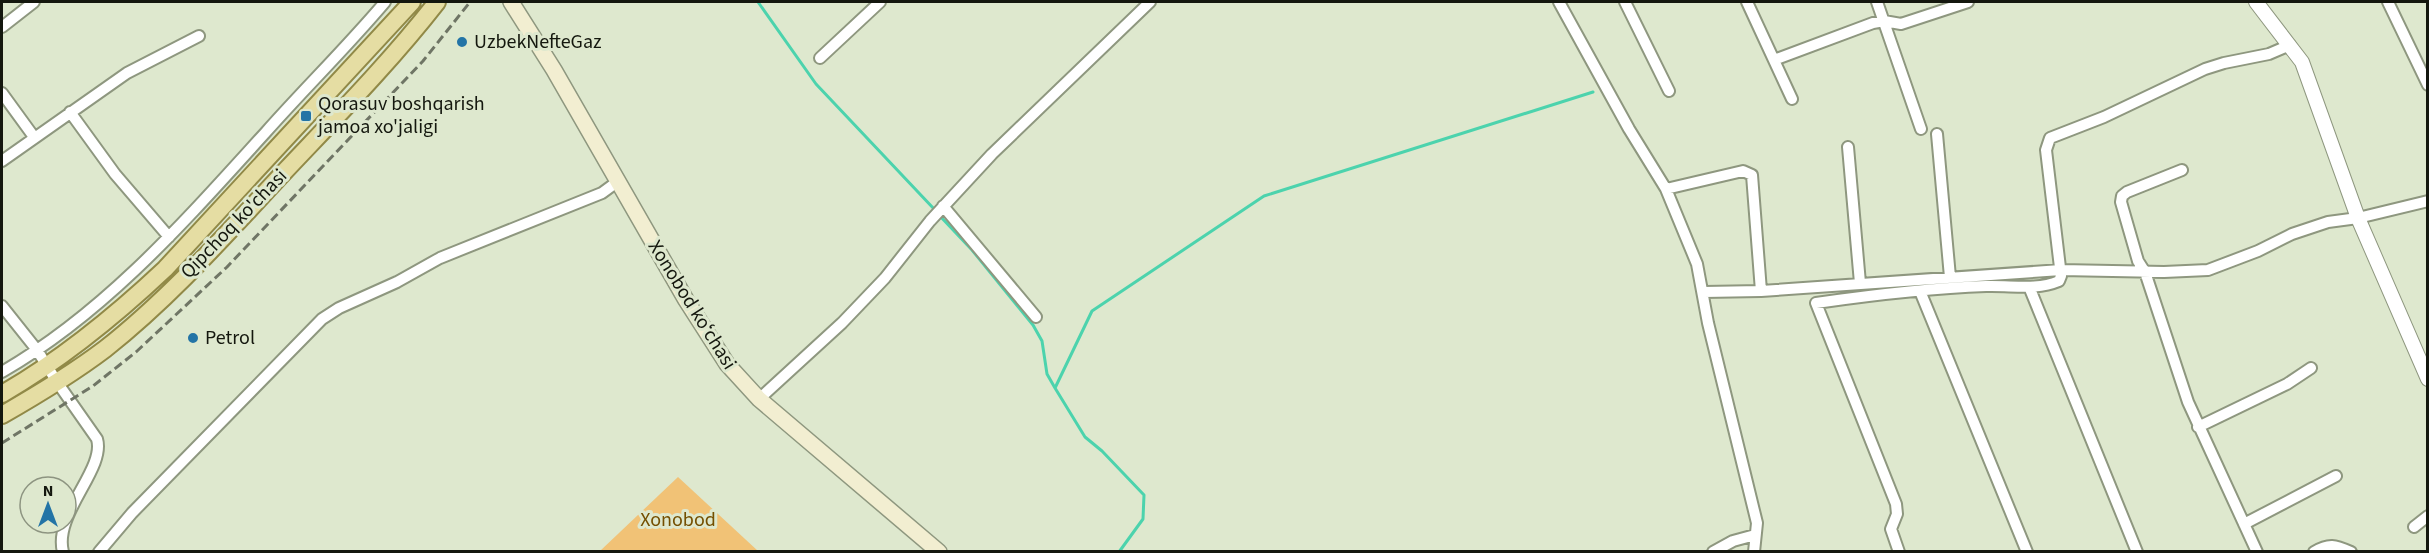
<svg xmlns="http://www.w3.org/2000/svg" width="2429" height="553" viewBox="0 0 2429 553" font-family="'Source Sans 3',sans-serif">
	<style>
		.green { fill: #f1c276 }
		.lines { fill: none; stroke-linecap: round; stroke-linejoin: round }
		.stream { stroke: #4cd3ad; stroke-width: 3 }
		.minor-casing { stroke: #8e977f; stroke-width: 14 }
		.tertiary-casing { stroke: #8e977f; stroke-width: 16 }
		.secondary-casing { stroke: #8e977f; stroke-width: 18 }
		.primary-casing { stroke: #918947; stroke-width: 20 }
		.minor { stroke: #fff; stroke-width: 10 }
		.tertiary { stroke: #fff; stroke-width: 14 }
		.secondary { stroke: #f2eed1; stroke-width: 15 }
		.primary { stroke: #e5dda3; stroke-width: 16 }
		.rail { stroke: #6f7565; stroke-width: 3; stroke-dasharray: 9 4.5; stroke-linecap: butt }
		.poi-dot { fill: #2374a6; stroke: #dee8ce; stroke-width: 2 }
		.labels { text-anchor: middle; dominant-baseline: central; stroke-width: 6; stroke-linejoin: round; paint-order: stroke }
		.poi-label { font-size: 20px; fill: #14170e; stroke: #dee8ce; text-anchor: start }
		.street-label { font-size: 20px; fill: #14170e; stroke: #dee8ce }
		.park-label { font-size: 20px; fill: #744f00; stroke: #dee8ce }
	</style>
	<rect width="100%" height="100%" fill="#dee8ce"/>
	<path class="green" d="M 678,477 L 758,551 L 600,551 Z"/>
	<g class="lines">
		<path class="stream" d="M 758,2 L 816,84 L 935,210
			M 939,215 L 972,250 L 1033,325 L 1042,341 L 1047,374 L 1055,388
			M 1119,552 L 1143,519 L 1144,495 L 1102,451 L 1085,437 L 1055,388 L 1092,311 L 1264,196 L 1593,92"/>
		<g class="minor-casing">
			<path id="minor" d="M 1559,2 L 1629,129 L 1666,189 L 1697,264 L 1708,323 L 1757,523 L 1754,552
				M 1625,2 L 1669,91
				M 1747,2 L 1792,99
				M 1877,2 L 1921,129
				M 2388,2 L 2428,85
				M 2,27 L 34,2
				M 820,58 L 880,2
				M 1774,60 L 1873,23 L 1884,21 L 1901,24 L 1968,2
				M 2,93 L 34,137
				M 70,112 L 115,174 L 169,237
				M 1937,134 L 1950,277
				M 1848,147 L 1860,283
				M 2,161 L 127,73 L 199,36
				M 2182,170 L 2127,192 L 2122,196 L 2121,202 L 2138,261 L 2145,272 L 2188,402 L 2257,552
				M 1666,189 L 1743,171 L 1752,175 L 1761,291
				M 943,206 L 1036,317
				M 2030,289 L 2137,552
				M 1920,291 L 2027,552
				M 1704,292 L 1761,291 L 2061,270 L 2164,272 L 2208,270 L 2258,251 L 2292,234 L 2328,222 L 2358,218 L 2428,201
				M 2,306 L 37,350 L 57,382 L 97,439 C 106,469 53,514 63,552
				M 2,372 C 106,312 186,220 266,132 C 305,88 347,47 385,2
				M 759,399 L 842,323 L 885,278 L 930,221 L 992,154 L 1150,2
				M 2198,427 L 2287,384 L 2311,368
				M 2244,524 L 2336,476
				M 2414,527 L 2428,516
				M 99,552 L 132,513 L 322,319 L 339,308 L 397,282 L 440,258 L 602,193 L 617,182
				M 1713,552 L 1733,541 L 1755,535
				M 1899,552 L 1891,529 L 1897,514 L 1896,504 L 1816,303 C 1872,295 1929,288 1986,286 C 2012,285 2035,291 2059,281 L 2061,276 L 2046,150 L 2050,138 L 2104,117 L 2205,69 L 2224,63 L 2269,54 L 2290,45
				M 2314,552 C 2329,543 2335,545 2351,552"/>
		</g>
		<g class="tertiary-casing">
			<path id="tertiary" d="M 2256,2 L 2302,62 L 2358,218 L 2428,379"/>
		</g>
		<g class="secondary-casing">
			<path id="secondary" d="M 511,2 L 554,70 L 686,300 L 727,364 L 759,399 L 939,552"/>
		</g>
		<g class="primary-casing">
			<path id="primary" d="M 2,394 C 61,360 115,316 165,269 L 412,2
				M 2,415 C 37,395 72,374 105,349 C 171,297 228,232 286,170 C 337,116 391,61 437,2"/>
		</g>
		<use href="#minor" class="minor"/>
		<use href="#tertiary" class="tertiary"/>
		<use href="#secondary" class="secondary"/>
		<use href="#primary" class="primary"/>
		<path class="rail" d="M 2,443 L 93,386 L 136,352 L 227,267 L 423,61 L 470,2"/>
	</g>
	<g class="poi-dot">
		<circle cx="462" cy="42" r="6"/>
		<rect x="300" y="110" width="12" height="12" rx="3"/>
		<circle cx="193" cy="338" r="6"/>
	</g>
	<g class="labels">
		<g class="poi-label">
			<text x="474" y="42">UzbekNefteGaz</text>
			<text x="318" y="104">Qorasuv boshqarish<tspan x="318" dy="23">jamoa xo'jaligi</tspan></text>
			<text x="205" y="338">Petrol</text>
		</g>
		<g class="street-label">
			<text transform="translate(234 224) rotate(-46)">Qipchoq ko'chasi</text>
			<text transform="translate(692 305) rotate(58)">Xonobod koʻchasi</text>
		</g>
		<g class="park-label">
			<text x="678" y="520">Xonobod</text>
		</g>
	</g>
	<rect width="2429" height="553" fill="none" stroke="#14170e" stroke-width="6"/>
	<g transform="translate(48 505)"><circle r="28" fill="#dee8ce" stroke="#8d9481" stroke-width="1.5"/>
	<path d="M0-4.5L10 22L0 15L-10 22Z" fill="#2374a6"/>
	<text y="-9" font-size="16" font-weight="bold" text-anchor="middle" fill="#14170e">N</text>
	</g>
</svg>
